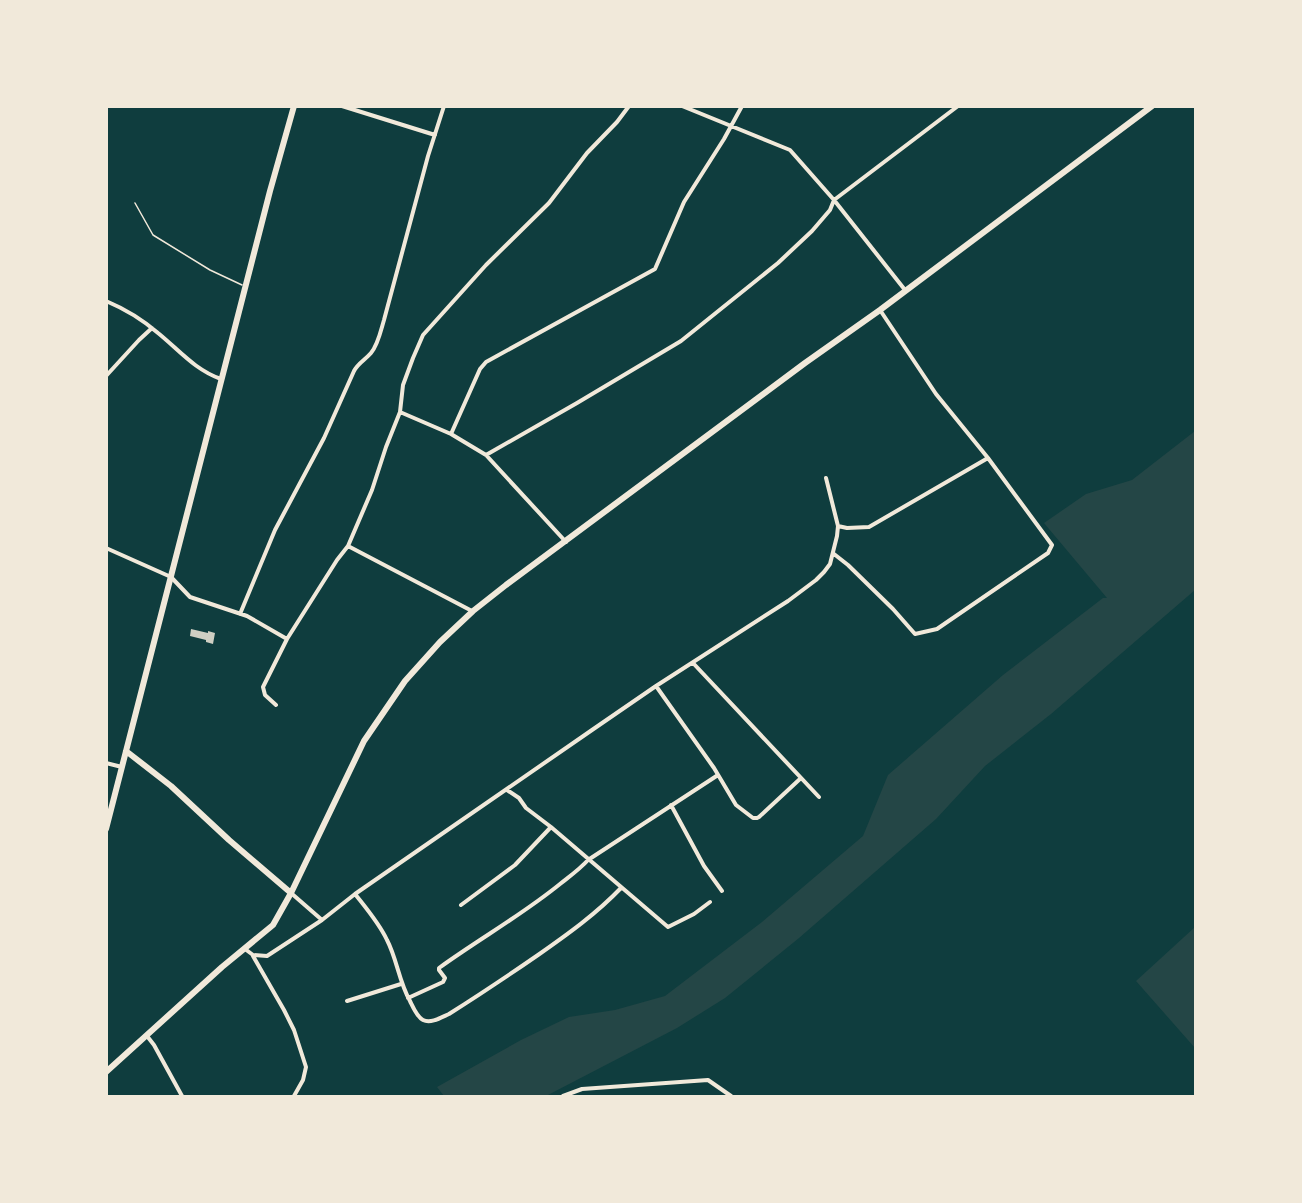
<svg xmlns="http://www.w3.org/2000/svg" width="1302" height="1203" viewBox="0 0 1302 1203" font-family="Mulish,sans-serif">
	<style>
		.green { fill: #244646 }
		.building { fill: #cfcfc3 }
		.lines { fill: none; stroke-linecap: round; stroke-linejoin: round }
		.service { stroke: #f1e9da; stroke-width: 1.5 }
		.minor { stroke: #f1e9da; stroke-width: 4 }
		.primary { stroke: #f1e9da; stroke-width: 6 }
	</style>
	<rect width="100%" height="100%" fill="#0f3d3e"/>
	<path class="green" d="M 1195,431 L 1195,590 L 1051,714 L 985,766 L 936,819 L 799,938 L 725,998 L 677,1028 L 546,1096 L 444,1096 L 437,1087 L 521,1040 L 569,1017 L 615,1010 L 665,996 L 762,922 L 863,836 L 888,775 L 1003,675 L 1103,598 L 1107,598 L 1044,523 L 1086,494 L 1132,480 Z
		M 1195,927 L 1195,1048 L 1136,981 Z"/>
	<path class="building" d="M 191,629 L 208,633 L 208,631 L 215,633 L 213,644 L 206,642 L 206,640 L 190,636 Z"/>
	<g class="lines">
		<path class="service" d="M 135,203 L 153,235 L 210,270 L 242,285"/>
		<path class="minor" d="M 342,106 L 435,135
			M 682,106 L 790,150 L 834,200 L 905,290
			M 106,301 C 125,309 143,320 158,333 C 179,350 195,370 221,379
			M 106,376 L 139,340 L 152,328
			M 400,412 L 451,434 L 486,455 L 566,542
			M 451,434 L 480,369 L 486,362 L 655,269 L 684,202 L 724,139 L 742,106
			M 486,455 L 577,403 L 681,341 L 778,263 L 812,231 L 830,210 L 834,200 L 958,106
			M 838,526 L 847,528 L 869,527 L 988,458
			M 348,546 L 472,611
			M 106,548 L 171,577 L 190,597 L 247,616 L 287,639
			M 834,554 L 848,565 L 893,609 L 915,634 L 937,629 L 1048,553 L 1052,545 L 988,458 L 936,394 L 880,310
			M 240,614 L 275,530 L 324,438 L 354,371 C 358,363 365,360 371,353 C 378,345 381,330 384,320 L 428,156 L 444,106
			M 693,663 L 819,797
			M 656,686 L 714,768 L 736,805 L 753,818 L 757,818 L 759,817 L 801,778
			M 276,705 L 265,695 L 263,687 L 287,639 L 337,560 L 348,546 L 372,490 L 386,447 L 400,412 L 403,385 L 413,358 L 423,335 L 486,265 L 549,203 L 587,153 L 617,122 L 629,106
			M 106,763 L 122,767
			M 507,790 L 519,798 L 526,808 L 551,827 L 668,927 L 694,914 L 710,902
			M 671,805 L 704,866 L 722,891
			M 291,893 L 322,920
			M 355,894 C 366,908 379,923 387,940 C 397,959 399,982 410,1001 C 413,1007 417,1017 423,1020 C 431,1024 442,1017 449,1014 C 479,995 509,975 538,955 C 568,934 596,914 621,888
			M 461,905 L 515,865 L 551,827
			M 245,949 L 253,955 L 267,956 L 322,920 L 355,894 L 592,730 L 656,686 L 788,601 L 816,580 L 824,572 L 830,564 L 837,536 L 838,526 L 826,478
			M 253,956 L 284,1010 L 294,1030 L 306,1067 L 303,1080 L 294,1096
			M 408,998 L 443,982 L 445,978 L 439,970 L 439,968 C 479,939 522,915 560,884 C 570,876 580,869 588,860 L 718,775
			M 347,1001 L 401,984
			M 147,1036 L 154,1045 L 182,1096
			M 563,1096 L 582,1089 L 708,1080 L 731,1096"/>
		<path class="primary" d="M 126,751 L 171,786 L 229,840 L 291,893
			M 106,829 L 270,191 L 294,106
			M 106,1072 L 222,967 L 273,925 L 291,893 L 364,741 L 405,681 L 440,642 L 473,611 L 506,585 L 805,363 L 880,310 L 1152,106"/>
	</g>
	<rect width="1302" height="1203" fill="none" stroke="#f1e9da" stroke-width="216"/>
</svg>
